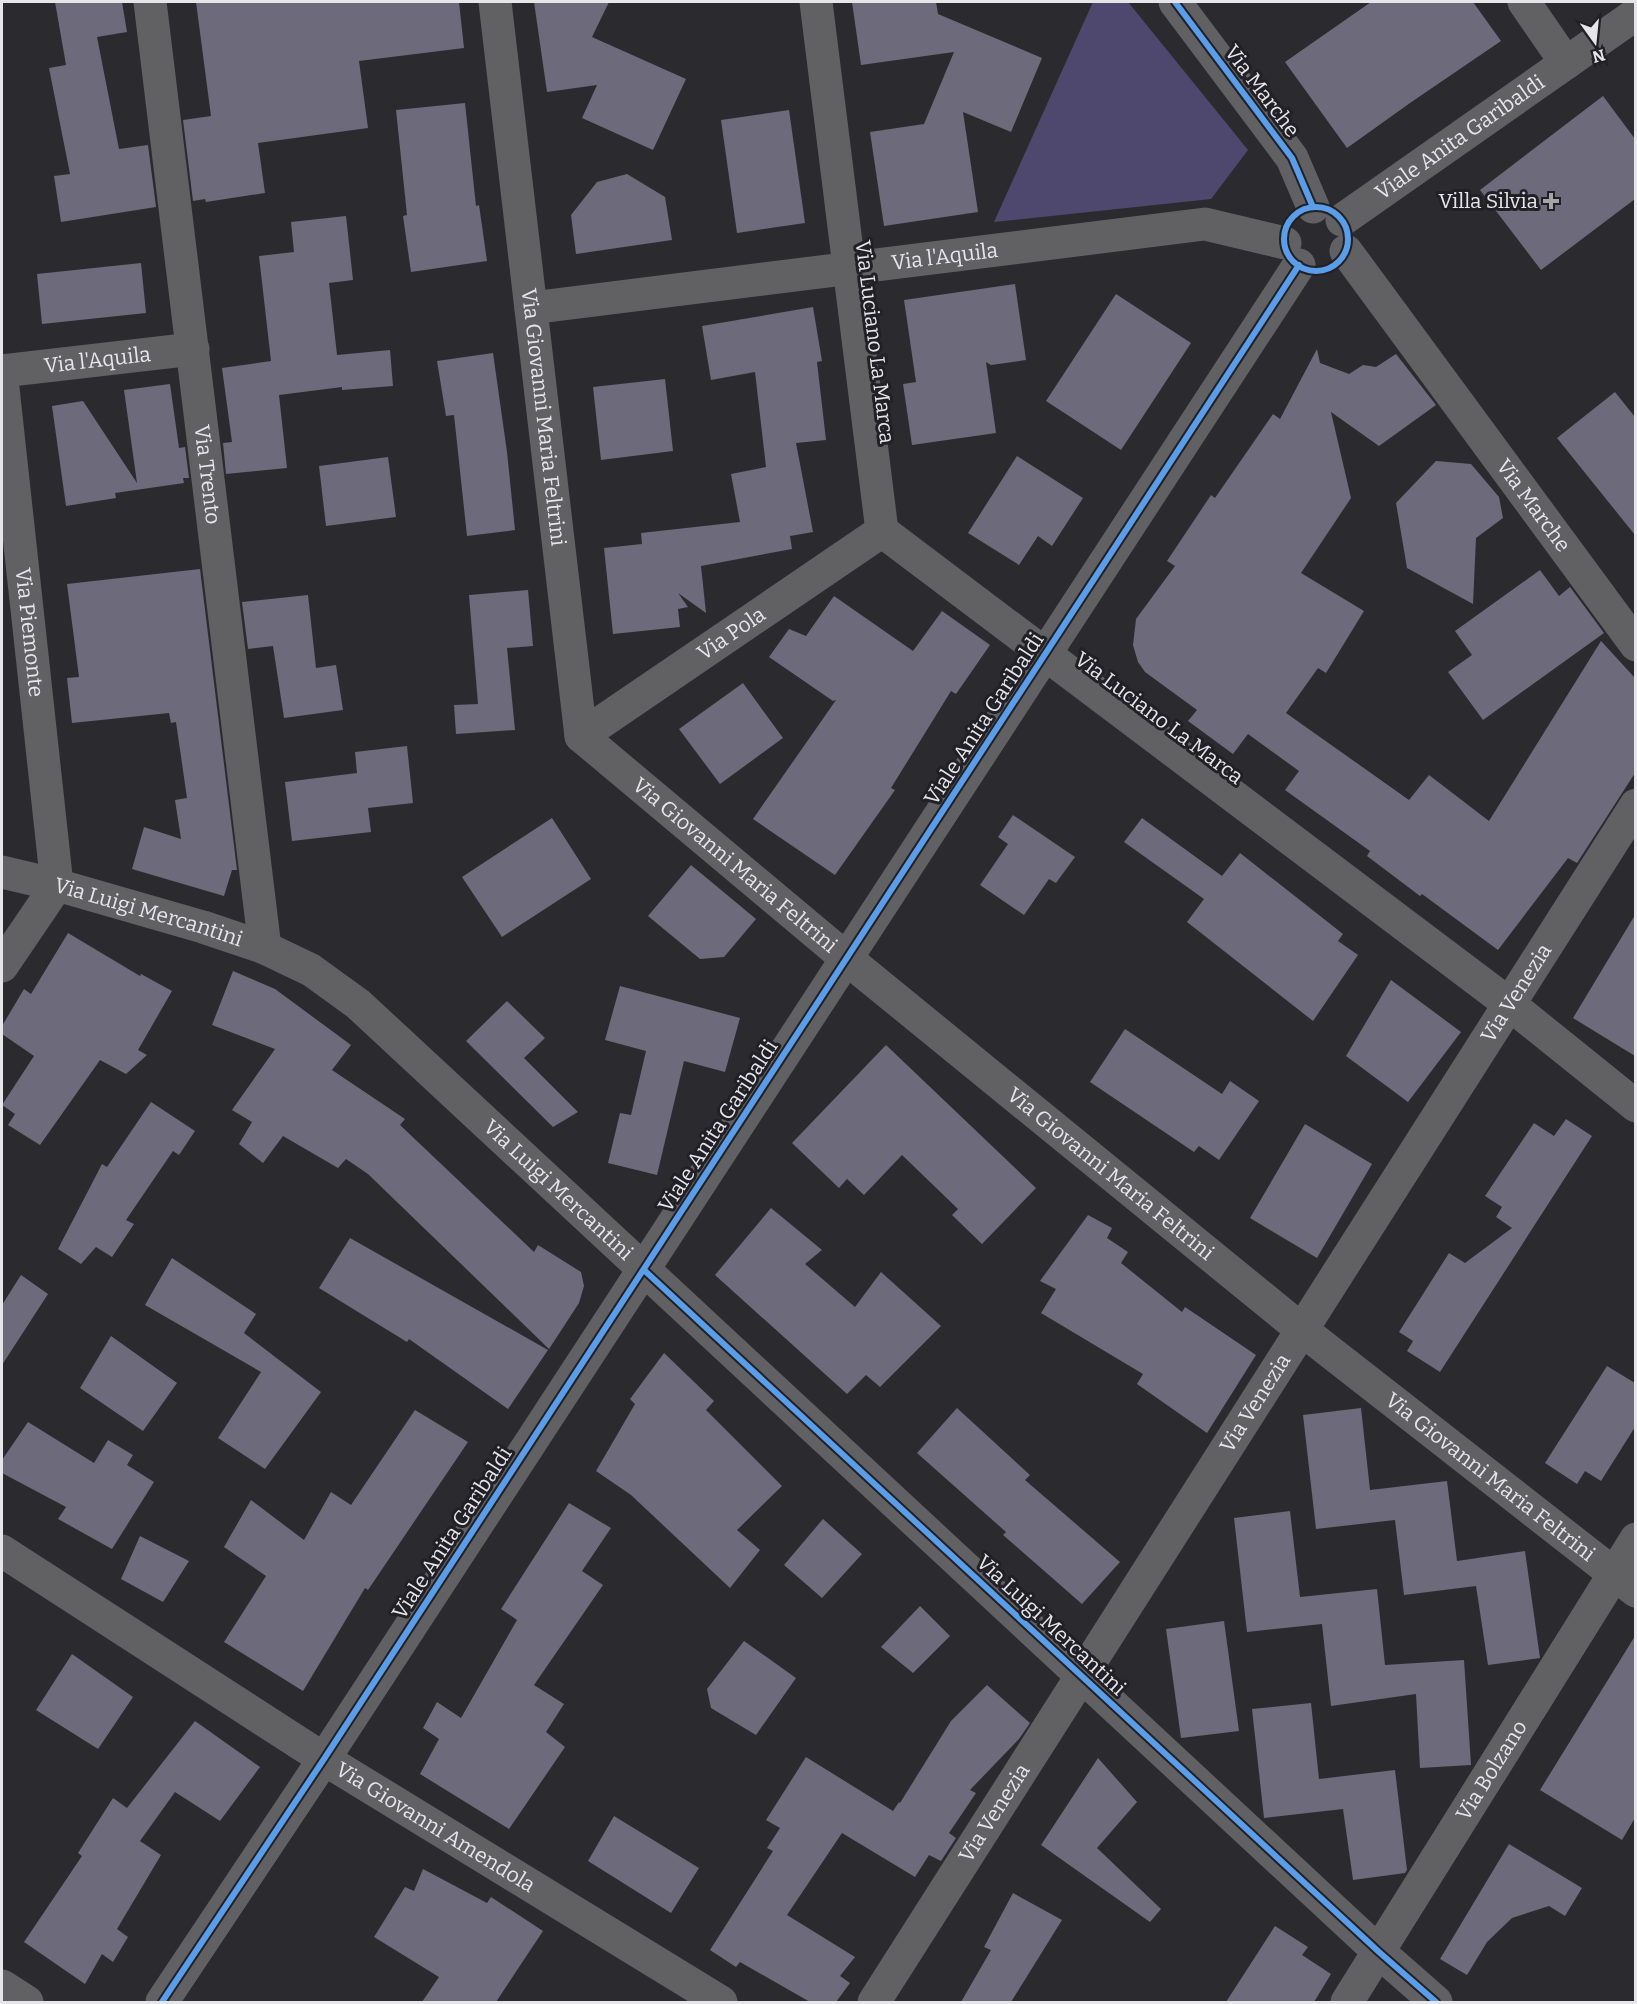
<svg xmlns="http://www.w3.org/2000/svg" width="1637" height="2004" viewBox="0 0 1637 2004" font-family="Bitter,serif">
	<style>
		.green { fill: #4e486f }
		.building { fill: #6c6a7b }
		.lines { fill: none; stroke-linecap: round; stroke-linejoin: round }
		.minor { stroke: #616163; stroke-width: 33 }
		.cycleway-casing { stroke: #212026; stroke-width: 10 }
		.cycleway { stroke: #5a9eea; stroke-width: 6 }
		.poi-dot { fill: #a5a4a9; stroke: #212026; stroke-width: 2 }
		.labels { text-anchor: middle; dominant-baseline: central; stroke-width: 6; stroke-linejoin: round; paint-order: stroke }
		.street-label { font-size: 21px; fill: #e6e5ea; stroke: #212026 }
		.poi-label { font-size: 21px; fill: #e6e5ea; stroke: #212026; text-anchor: end }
	</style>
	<rect width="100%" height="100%" fill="#2b2b2f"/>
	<path class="green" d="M 1093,2 L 1128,2 L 1248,150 L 1211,199 L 994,222 Z"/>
	<path class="building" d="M 55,2 L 122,2 L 127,32 L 97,37 L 119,149 L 148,145 L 156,207 L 61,222 L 54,176 L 70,174 L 49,68 L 66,65 Z
		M 196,2 L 459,2 L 464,48 L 359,61 L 368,128 L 258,143 L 265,193 L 206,202 L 205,199 L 193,201 L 183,120 L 211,116 Z
		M 534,2 L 609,2 L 592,37 L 686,79 L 653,150 L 582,118 L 597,85 L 547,92 Z
		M 852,2 L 936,2 L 938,14 L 1042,58 L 1011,132 L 963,112 L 978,212 L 884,226 L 870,132 L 924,124 L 954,52 L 861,65 Z
		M 1371,2 L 1473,2 L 1501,41 L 1410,103 L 1347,148 L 1285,62 Z
		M 1603,96 L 1635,139 L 1635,199 L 1541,270 L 1480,190 Z
		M 465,103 L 476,206 L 479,205 L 487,261 L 411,272 L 403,216 L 407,215 L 396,110 Z
		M 789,110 L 805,223 L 737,233 L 721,120 Z
		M 627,174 L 665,197 L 672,240 L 576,254 L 571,215 L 597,182 Z
		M 346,216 L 353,280 L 329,283 L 337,355 L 390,350 L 393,386 L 342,390 L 342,387 L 279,395 L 287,468 L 226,474 L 223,443 L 232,442 L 222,368 L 271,361 L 259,256 L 294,252 L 291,222 Z
		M 141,263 L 146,313 L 42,324 L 37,274 Z
		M 1015,284 L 1026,360 L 991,365 L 986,362 L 996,433 L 912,445 L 903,384 L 916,382 L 904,300 Z
		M 1116,294 L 1191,343 L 1121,450 L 1046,401 Z
		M 813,307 L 822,361 L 817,362 L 826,440 L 796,443 L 813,532 L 790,536 L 792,549 L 701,566 L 706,613 L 678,593 L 688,607 L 678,609 L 680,627 L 613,634 L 604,548 L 642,544 L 641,533 L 740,522 L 731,474 L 766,467 L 755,372 L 711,380 L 702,326 Z
		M 1317,349 L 1320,363 L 1349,374 L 1363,365 L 1376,367 L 1396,354 L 1436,405 L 1379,446 L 1331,412 L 1351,498 L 1301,573 L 1364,611 L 1326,673 L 1318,668 L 1286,713 L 1409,800 L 1429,775 L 1489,821 L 1601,641 L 1635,678 L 1635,773 L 1577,863 L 1568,858 L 1498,950 L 1422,894 L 1420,896 L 1367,856 L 1370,851 L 1285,790 L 1299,771 L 1248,734 L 1233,754 L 1188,721 L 1197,710 L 1145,672 L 1138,662 L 1133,645 L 1136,619 L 1175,566 L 1167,561 L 1211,495 L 1215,498 L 1273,414 L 1280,419 Z
		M 493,353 L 507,452 L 515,530 L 467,536 L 454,415 L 446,416 L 437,361 Z
		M 665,379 L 673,451 L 601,460 L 593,387 Z
		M 170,384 L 179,448 L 185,447 L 189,478 L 183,478 L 184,483 L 115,493 L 116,498 L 66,506 L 52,406 L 83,401 L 137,483 L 124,390 Z
		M 1615,392 L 1635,417 L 1635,535 L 1557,438 Z
		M 1017,456 L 1083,498 L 1052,546 L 1038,536 L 1019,565 L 968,533 Z
		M 388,457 L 396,517 L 326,526 L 319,466 Z
		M 1436,461 L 1471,464 L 1499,497 L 1503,518 L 1476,538 L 1473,604 L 1407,568 L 1396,503 Z
		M 200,569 L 237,870 L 232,870 L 224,896 L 132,869 L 144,827 L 181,839 L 175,800 L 187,798 L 176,722 L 171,723 L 169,713 L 72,723 L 67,678 L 79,677 L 67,584 Z
		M 1540,570 L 1559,596 L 1570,587 L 1604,633 L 1483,720 L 1448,672 L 1472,655 L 1455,631 Z
		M 528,590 L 533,646 L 507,648 L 515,730 L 456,734 L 454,705 L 478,704 L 469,595 Z
		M 308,595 L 316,668 L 336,665 L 343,710 L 284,718 L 273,646 L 248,649 L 242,602 Z
		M 834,596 L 913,651 L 942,611 L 990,645 L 956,694 L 951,691 L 891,788 L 895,790 L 835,875 L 753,819 L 836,700 L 833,701 L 769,657 L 789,629 L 806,636 Z
		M 743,683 L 783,738 L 720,784 L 679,729 Z
		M 407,746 L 413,803 L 368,808 L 371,832 L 292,841 L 285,782 L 357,773 L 355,752 Z
		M 1013,815 L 1075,857 L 1056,883 L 1049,879 L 1024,915 L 980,885 L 1008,844 L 998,837 Z
		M 552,818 L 591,879 L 502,937 L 462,877 Z
		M 1142,818 L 1222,876 L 1240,853 L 1343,934 L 1338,941 L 1358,955 L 1313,1021 L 1187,922 L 1204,899 L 1124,842 Z
		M 691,865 L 756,919 L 724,957 L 700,959 L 648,916 Z
		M 1635,915 L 1635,1056 L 1573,1018 Z
		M 68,933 L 140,976 L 141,974 L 172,991 L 138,1050 L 147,1055 L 126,1074 L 100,1060 L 40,1145 L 8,1125 L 15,1114 L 2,1105 L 34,1056 L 2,1034 L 2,1026 L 24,989 L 31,994 Z
		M 233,971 L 275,989 L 351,1045 L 332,1070 L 405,1119 L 400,1125 L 534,1252 L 538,1245 L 581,1272 L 584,1286 L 579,1303 L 549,1349 L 368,1174 L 346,1159 L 338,1168 L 283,1136 L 263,1163 L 239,1144 L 252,1122 L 232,1110 L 275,1049 L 212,1025 Z
		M 1391,980 L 1461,1032 L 1408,1102 L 1346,1056 Z
		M 620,986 L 740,1018 L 725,1072 L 684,1061 L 657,1175 L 608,1163 L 620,1113 L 631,1115 L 646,1051 L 605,1040 Z
		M 507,1001 L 545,1038 L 524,1058 L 578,1112 L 553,1127 L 466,1041 Z
		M 1125,1029 L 1222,1094 L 1230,1081 L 1259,1101 L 1219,1160 L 1199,1146 L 1194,1152 L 1090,1082 Z
		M 886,1045 L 1036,1188 L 982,1244 L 952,1215 L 958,1209 L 902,1155 L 864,1195 L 847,1179 L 839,1188 L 792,1143 Z
		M 151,1102 L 195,1131 L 179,1155 L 173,1151 L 126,1220 L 134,1224 L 112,1257 L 96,1247 L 81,1264 L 58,1249 L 102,1164 L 107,1167 Z
		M 1566,1119 L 1592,1136 L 1440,1372 L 1407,1351 L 1413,1341 L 1399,1332 L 1449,1253 L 1465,1263 L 1512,1228 L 1496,1217 L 1502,1207 L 1485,1196 L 1534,1123 L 1554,1136 Z
		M 1305,1124 L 1372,1164 L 1317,1258 L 1250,1218 Z
		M 771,1208 L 822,1250 L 805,1264 L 855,1307 L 881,1272 L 941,1326 L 880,1387 L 866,1375 L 847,1394 L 715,1275 Z
		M 1088,1215 L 1112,1228 L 1107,1238 L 1128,1252 L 1121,1263 L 1182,1312 L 1185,1307 L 1256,1355 L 1207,1433 L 1137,1384 L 1143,1374 L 1041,1313 L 1056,1289 L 1040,1281 Z
		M 350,1238 L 548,1350 L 508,1409 L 409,1339 L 407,1342 L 319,1288 Z
		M 172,1258 L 256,1314 L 244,1333 L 321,1392 L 265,1469 L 218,1438 L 261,1372 L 145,1305 Z
		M 21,1275 L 48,1294 L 2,1365 L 2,1305 Z
		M 111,1336 L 177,1383 L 143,1431 L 80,1388 Z
		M 664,1353 L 714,1401 L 706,1410 L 782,1486 L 737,1530 L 760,1550 L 730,1588 L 631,1495 L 596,1471 L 635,1404 L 630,1399 Z
		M 1607,1366 L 1635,1383 L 1635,1427 L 1601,1481 L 1585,1471 L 1577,1484 L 1545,1463 Z
		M 957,1408 L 1030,1475 L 1025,1480 L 1120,1562 L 1082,1604 L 1003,1535 L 1006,1532 L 917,1453 Z
		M 1361,1408 L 1370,1490 L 1447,1481 L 1457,1561 L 1525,1551 L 1540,1658 L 1488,1665 L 1476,1586 L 1404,1595 L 1395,1520 L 1316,1529 L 1303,1415 Z
		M 415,1410 L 468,1442 L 368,1590 L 365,1588 L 303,1691 L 224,1642 L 266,1576 L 224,1547 L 251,1500 L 304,1540 L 331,1492 L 351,1505 Z
		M 28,1422 L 94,1463 L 108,1440 L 133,1455 L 127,1465 L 154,1482 L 112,1549 L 58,1519 L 66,1507 L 2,1473 L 2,1460 Z
		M 569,1503 L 611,1528 L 582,1571 L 603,1585 L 534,1685 L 564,1704 L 546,1732 L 565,1747 L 509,1829 L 420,1774 L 439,1739 L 423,1728 L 437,1702 L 461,1718 L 517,1620 L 501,1609 Z
		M 1290,1511 L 1300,1597 L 1377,1589 L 1385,1665 L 1464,1660 L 1471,1765 L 1420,1768 L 1416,1694 L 1331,1706 L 1322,1624 L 1247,1632 L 1234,1518 Z
		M 823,1519 L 862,1554 L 822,1598 L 784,1565 Z
		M 140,1536 L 189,1561 L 163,1602 L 121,1579 Z
		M 920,1606 L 950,1636 L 913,1673 L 881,1647 Z
		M 1224,1621 L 1239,1731 L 1181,1738 L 1166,1629 Z
		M 1635,1636 L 1635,1818 L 1622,1840 L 1540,1790 Z
		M 744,1641 L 796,1678 L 756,1735 L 711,1708 L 707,1689 Z
		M 72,1654 L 133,1697 L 98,1749 L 36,1710 Z
		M 987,1685 L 1030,1723 L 1019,1739 L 970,1790 L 976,1793 L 949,1833 L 956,1838 L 941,1861 L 929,1855 L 915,1877 L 842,1833 L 787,1915 L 855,1957 L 840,1976 L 850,1983 L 836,2002 L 810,2002 L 740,1962 L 736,1967 L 710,1950 L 773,1851 L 767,1848 L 780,1828 L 766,1820 L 806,1757 L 893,1811 L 899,1802 L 900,1803 L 951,1721 Z
		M 1311,1703 L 1319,1779 L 1395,1770 L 1407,1870 L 1405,1873 L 1353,1880 L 1343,1809 L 1264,1818 L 1252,1709 Z
		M 195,1721 L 260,1767 L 220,1821 L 175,1792 L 140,1841 L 161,1855 L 117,1929 L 128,1937 L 113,1962 L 102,1954 L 85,1984 L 24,1942 L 82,1856 L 78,1853 L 113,1798 L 127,1808 Z
		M 1098,1758 L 1137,1802 L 1097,1848 L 1161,1909 L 1150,1922 L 1041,1845 Z
		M 614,1816 L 699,1868 L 671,1913 L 588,1861 Z
		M 1509,1844 L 1582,1888 L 1565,1916 L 1549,1906 L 1512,1918 L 1487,1942 L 1467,1975 L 1440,1959 Z
		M 423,1869 L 487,1903 L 491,1897 L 543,1931 L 496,2002 L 422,2002 L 439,1977 L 374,1937 L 405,1887 L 414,1891 Z
		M 1013,1893 L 1062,1920 L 1011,2002 L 961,2002 L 991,1950 L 984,1947 Z
		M 1275,1926 L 1308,1947 L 1302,1955 L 1331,1974 L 1314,2002 L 1226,2002 Z"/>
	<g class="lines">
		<g class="minor">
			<path id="s1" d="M 150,2 L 265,948"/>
			<path id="s2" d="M 495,2 L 581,736 L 847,959 L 1302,1330 L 1636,1591"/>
			<path d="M 816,2 L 882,531 L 1508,1003 L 1636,1106"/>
			<path d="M 1175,2 L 1292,158 L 1313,207"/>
			<path d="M 1524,2 L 1566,63"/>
			<path id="s3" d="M 1342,220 L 1636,14"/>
			<path id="s4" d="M 1346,251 L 1636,645"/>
			<path id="s5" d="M 531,308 L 1205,224 L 1285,243"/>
			<path id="s6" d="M 2,371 L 193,349"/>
			<path id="s7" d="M 2,379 L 57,885 L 2,966"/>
			<path id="s8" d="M 581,736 L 882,531"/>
			<path id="s9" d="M 2,872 L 57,885 L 203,927 L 265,948 L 311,970 L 358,1004 L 1379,1952 L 1436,2002"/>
			<path id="s10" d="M 2,1551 L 324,1759 L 721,2002"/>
			<path d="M 2,1986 L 27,2002"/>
			<path d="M 162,2002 L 324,1759 L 1299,265"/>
			<path id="s11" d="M 874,2002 L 1636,805"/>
			<path id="s12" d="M 1347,2002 L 1636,1539"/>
		</g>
		<g class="cycleway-casing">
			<path id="cycleway" d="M 1175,2 L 1292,158 L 1313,207
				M1284 239a32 32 0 1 1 64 0a32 32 0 1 1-64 0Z
				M 644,1270 L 1379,1952 L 1436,2002
				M 162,2002 L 324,1759 L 1299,265"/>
		</g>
		<use href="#cycleway" class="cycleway"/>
	</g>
	<path class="poi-dot" d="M1548 192h6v6h6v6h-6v6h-6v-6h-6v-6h6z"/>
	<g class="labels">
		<g class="street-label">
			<text transform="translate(1262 91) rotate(53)">Via Marche</text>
			<text stroke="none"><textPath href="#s3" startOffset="144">Viale Anita Garibaldi</textPath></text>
			<text stroke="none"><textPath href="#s5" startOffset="417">Via l'Aquila</textPath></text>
			<text transform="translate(875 342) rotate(83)">Via Luciano La Marca</text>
			<text stroke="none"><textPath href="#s6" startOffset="96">Via l'Aquila</textPath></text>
			<text stroke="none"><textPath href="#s2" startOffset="418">Via Giovanni Maria Feltrini</textPath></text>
			<text stroke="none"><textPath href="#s1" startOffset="476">Via Trento</textPath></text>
			<text stroke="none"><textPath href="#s4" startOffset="316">Via Marche</textPath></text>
			<text stroke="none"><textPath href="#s7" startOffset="255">Via Piemonte</textPath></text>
			<text stroke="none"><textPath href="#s8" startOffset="182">Via Pola</textPath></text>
			<text transform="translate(1159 718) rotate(37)">Via Luciano La Marca</text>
			<text transform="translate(984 719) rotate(-57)">Viale Anita Garibaldi</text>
			<text stroke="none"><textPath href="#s2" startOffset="940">Via Giovanni Maria Feltrini</textPath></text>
			<text stroke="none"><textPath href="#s9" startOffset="152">Via Luigi Mercantini</textPath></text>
			<text stroke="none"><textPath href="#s11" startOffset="1196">Via Venezia</textPath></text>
			<text transform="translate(718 1126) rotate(-57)">Viale Anita Garibaldi</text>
			<text stroke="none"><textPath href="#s2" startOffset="1426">Via Giovanni Maria Feltrini</textPath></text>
			<text stroke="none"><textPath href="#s9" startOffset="656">Via Luigi Mercantini</textPath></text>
			<text stroke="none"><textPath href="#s11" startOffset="710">Via Venezia</textPath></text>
			<text stroke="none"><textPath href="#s2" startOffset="1912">Via Giovanni Maria Feltrini</textPath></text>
			<text transform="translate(452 1533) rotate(-57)">Viale Anita Garibaldi</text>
			<text transform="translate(1051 1625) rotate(43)">Via Luigi Mercantini</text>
			<text stroke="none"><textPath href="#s12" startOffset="273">Via Bolzano</textPath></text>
			<text stroke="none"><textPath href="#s11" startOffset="224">Via Venezia</textPath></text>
			<text stroke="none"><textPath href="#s10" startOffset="514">Via Giovanni Amendola</textPath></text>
		</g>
		<g class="poi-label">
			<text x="1538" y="201">Villa Silvia</text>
		</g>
	</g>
	<rect width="1637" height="2004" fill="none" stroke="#e6e5ea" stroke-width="6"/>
	<g transform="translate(1595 42) rotate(165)" stroke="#212026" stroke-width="4.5" paint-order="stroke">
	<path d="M0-4.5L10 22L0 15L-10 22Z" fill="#e6e5ea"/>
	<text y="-9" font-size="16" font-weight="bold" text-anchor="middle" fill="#e6e5ea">N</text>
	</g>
</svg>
